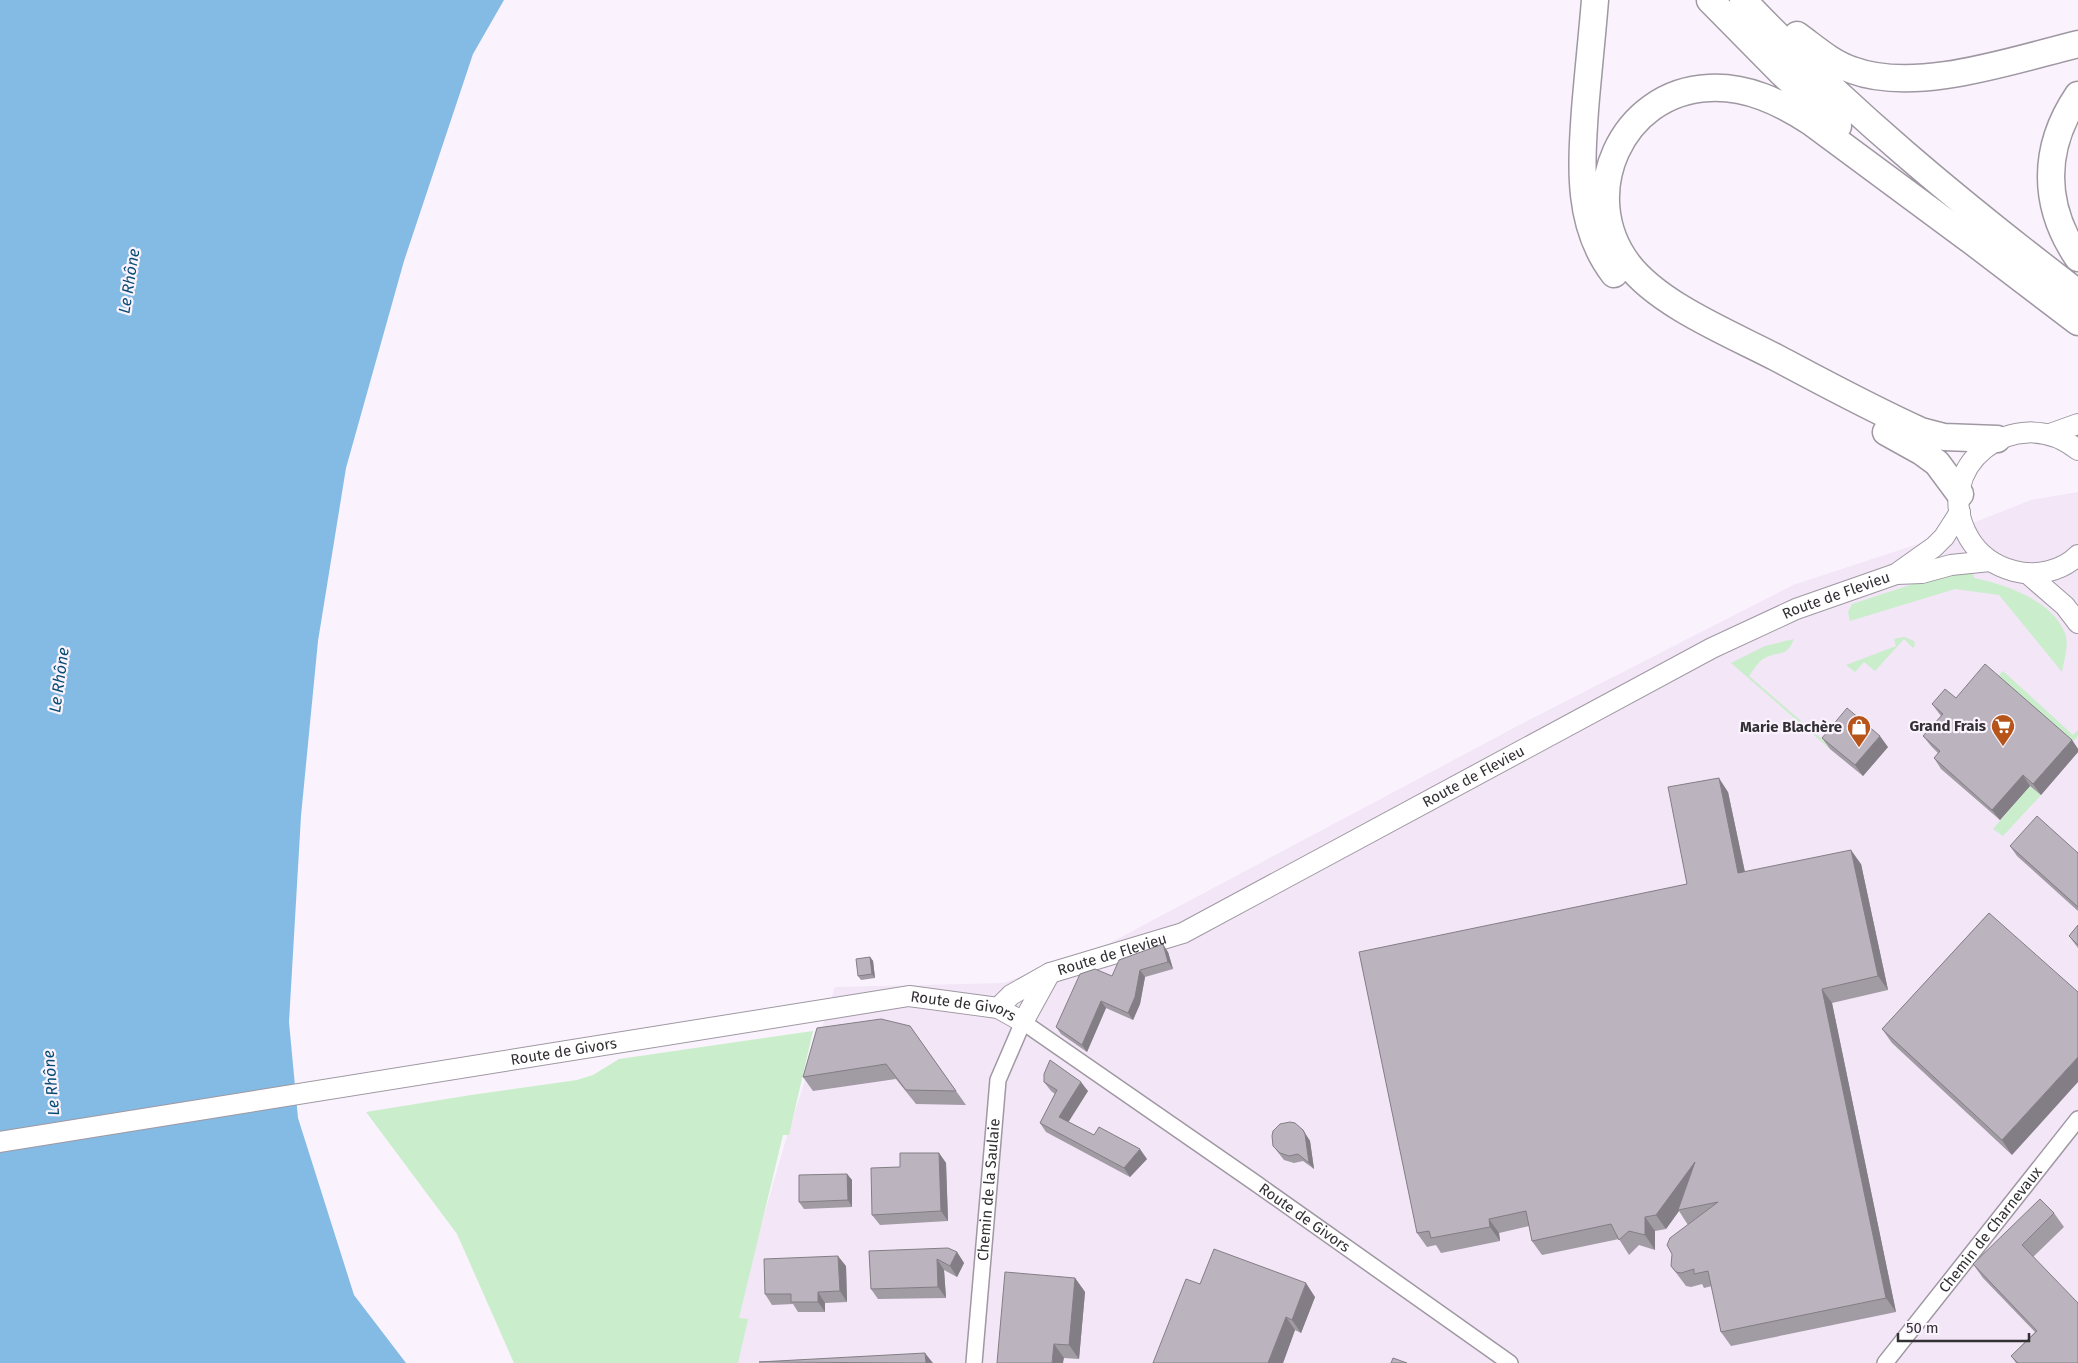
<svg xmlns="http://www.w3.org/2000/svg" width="2078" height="1363" viewBox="0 0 2078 1363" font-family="'Fira Sans',sans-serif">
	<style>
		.built { fill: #f2e6f7 }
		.green { fill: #caeecb }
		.water { fill: #84bbe4 }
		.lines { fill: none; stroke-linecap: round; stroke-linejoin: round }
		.street-casing { stroke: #9f98a2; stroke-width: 18 }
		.secondary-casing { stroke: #9f98a2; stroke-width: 22 }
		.highway-casing { stroke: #9f98a2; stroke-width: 29 }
		.street { stroke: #fff; stroke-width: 15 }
		.secondary { stroke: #fff; stroke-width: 20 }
		.highway { stroke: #fff; stroke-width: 26 }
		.wall { fill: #a19ba3 }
		.shaded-wall { fill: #837e85 }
		.building { fill: #bbb4be; stroke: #837e85 }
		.labels { text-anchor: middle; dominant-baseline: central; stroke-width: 4.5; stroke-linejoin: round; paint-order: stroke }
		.street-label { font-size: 15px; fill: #333034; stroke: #faf3fd }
		.poi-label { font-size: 15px; font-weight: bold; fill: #333034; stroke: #faf3fd; text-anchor: end }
		.water-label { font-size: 16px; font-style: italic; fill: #064b72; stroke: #faf3fd }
	</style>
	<rect width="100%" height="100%" fill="#faf3fd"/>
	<path class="built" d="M 2078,492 L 2078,1363 L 721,1363 L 787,1136 L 835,987 L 1004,983 L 1108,944 L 1529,720 L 1793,585 L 1927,541 L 2031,500 Z"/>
	<path class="green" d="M 1973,571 L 1974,578 C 2004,584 2051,600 2064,631 C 2070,643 2064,660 2062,672 L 1999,595 L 1955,589 L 1850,621 L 1848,612 L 1852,604 L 1950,572 Z
		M 1904,637 L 1914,641 L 1915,645 L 1913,648 L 1904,639 L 1875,671 L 1864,662 L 1855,672 L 1846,665 L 1896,646 L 1894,639 Z
		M 1794,639 C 1786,658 1781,650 1765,658 C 1759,660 1753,671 1749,676 L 1831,747 L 1830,749 L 1731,663 L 1765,646 Z
		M 2003,671 L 2073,735 L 2078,730 L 2078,736 L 2071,744 L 1996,678 Z
		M 2030,786 L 2041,795 L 2003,836 L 1993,829 Z
		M 813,1031 L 789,1135 L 783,1135 L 739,1318 L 748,1319 L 738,1363 L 514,1363 L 457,1234 L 366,1112 L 471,1095 L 577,1080 L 593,1075 L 619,1059 Z"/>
	<path class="water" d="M 0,0 L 504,0 L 473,54 L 404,261 L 346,468 L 318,641 L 301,816 L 289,1022 L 298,1118 L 354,1295 L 406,1363 L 0,1363 Z"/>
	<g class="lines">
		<g class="street-casing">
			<g id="street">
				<path id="s1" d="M 974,1363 L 998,1080 L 1023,1022 L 1254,1182 L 1510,1363"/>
				<path id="s2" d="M 1885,1363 L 2078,1119"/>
			</g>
		</g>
		<g class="secondary-casing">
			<g id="secondary">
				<path d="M 2050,434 L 2078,424"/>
				<path d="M 2078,450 C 2015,399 1928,468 1969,538 C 1979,555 1995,566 2014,571 C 2036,577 2062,571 2078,555"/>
				<path d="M 2027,573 L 2065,606 L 2078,623"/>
				<path d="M 1896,574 L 1922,573 L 1951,565 L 1990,561"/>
				<path id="s3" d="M 998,1008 L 1011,995 L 1050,973 L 1183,933 L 1712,648 L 1796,609 L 1896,574 L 1934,547 L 1944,537 L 1960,512"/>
				<path id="s4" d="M 0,1142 L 909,996 L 998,1008 L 1023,1022 L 1050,973"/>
			</g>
		</g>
		<g class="highway-casing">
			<path id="highway" d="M 1595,0 C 1592,37 1588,73 1585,110 C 1581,168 1577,226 1614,274
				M 1710,0 L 1782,73 L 1838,126
				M 1743,0 C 1845,108 1960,203 2078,293
				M 1797,35 C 1815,48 1831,63 1852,70 C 1916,94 2013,60 2078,44
				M 2078,95 C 2042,148 2042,205 2078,258
				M 1956,229 L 2078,322
				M 1969,239 L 1811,122 C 1780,102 1747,86 1709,88 C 1621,92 1576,195 1628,264 C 1659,305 1731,334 1777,358 C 1824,383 1872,409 1921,431 L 1944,437 L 1997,439
				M 1886,432 L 1922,452 L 1937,463 L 1960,494"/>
		</g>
		<use href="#street" class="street"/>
		<use href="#secondary" class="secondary"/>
		<use href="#highway" class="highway"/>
	</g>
	<path class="wall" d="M 1956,698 L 2072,740 L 2078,749 L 2078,752 L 2041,795 L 2030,786 L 2000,820 L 1941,769 L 1934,758 L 1938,753 L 1931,746 L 1923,736 L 1941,716 L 1932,704 Z
		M 1822,738 L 1888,747 L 1863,776 L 1830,749 Z
		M 1728,792 L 1745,872 L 1861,864 L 1888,990 L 1832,1003 L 1896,1312 L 1731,1346 L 1721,1332 L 1712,1286 L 1704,1288 L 1702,1284 L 1691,1287 L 1686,1286 L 1671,1266 L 1688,1225 L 1679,1211 L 1666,1229 L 1655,1231 L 1655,1250 L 1639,1245 L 1629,1255 L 1619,1239 L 1542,1255 L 1532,1241 L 1529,1226 L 1499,1233 L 1500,1241 L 1441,1253 L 1436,1245 L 1427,1247 L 1417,1233 L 1687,884 Z
		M 2010,846 L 2078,853 L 2078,911 L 2017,856 Z
		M 1989,913 L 2012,1155 L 1892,1043 L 1882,1029 Z
		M 2078,925 L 2078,948 L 2069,936 Z
		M 1168,952 L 1173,969 L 1145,977 L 1140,1004 L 1133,1020 L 1106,1008 L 1087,1052 L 1061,1034 L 1056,1027 Z
		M 870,957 L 873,961 L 875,978 L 861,980 L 858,976 Z
		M 910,1026 L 966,1105 L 916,1104 L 896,1079 L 813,1091 L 803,1077 Z
		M 1044,1082 L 1088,1091 L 1068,1122 L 1094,1135 L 1147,1159 L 1130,1177 L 1046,1132 L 1040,1123 L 1055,1094 L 1051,1091 Z
		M 1303,1130 L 1310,1141 L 1314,1169 L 1303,1161 L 1294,1163 L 1284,1160 L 1273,1146 Z
		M 939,1153 L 946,1163 L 948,1221 L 880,1225 L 872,1215 Z
		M 847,1174 L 852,1180 L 852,1207 L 804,1209 L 799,1202 Z
		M 2054,1213 L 2064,1227 L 2033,1257 L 2078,1363 L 2016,1363 L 2011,1356 L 2035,1332 L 1983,1278 L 1973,1264 Z
		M 869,1251 L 957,1252 L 964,1263 L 957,1277 L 944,1270 L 946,1298 L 878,1299 L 871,1289 Z
		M 846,1266 L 847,1302 L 825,1303 L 825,1312 L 798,1312 L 793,1304 L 772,1305 L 765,1294 Z
		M 1075,1278 L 1085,1292 L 1079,1359 L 1064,1358 L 997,1363 Z
		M 1200,1284 L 1315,1297 L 1301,1333 L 1295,1330 L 1283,1363 L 1153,1363 Z"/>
	<path class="shaded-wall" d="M 1880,736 L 1888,747 L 1863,776 L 1855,765 Z
		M 2072,740 L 2078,749 L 2078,752 L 2041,795 L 2033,784 Z
		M 2023,775 L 2030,786 L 2000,820 L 1992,810 Z
		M 1719,778 L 1728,792 L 1748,887 L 1738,873 Z
		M 1851,850 L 1861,864 L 1888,990 L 1878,976 Z
		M 1163,944 L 1168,952 L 1173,969 L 1168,962 Z
		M 870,957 L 873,961 L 875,978 L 872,974 Z
		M 1140,970 L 1145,977 L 1140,1004 L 1133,1020 L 1128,1013 Z
		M 1822,989 L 1832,1003 L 1896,1312 L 1886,1298 Z
		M 1101,1001 L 1106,1008 L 1087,1052 L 1082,1045 Z
		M 2078,1057 L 2078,1082 L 2012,1155 L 2002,1140 Z
		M 1081,1082 L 1088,1091 L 1066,1126 L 1059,1117 Z
		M 1303,1130 L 1310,1141 L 1314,1169 L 1309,1163 Z
		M 1140,1149 L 1147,1159 L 1130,1177 L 1124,1168 Z
		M 939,1153 L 946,1163 L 948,1221 L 941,1211 Z
		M 1695,1162 L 1678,1210 L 1679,1211 L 1666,1229 L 1656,1215 Z
		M 847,1174 L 852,1180 L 852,1207 L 848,1200 Z
		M 1645,1217 L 1655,1231 L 1655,1250 L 1645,1235 Z
		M 1489,1219 L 1499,1233 L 1500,1241 L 1490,1227 Z
		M 957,1252 L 964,1263 L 957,1277 L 950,1266 Z
		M 838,1256 L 846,1266 L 847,1302 L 840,1291 Z
		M 937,1259 L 944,1270 L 946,1298 L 938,1287 Z
		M 1075,1278 L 1085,1292 L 1079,1359 L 1069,1345 Z
		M 1306,1283 L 1315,1297 L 1301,1333 L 1292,1320 Z
		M 818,1292 L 825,1303 L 825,1312 L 818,1302 Z
		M 1286,1317 L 1295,1330 L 1283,1363 L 1268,1363 Z
		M 1054,1344 L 1064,1358 L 1063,1363 L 1052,1363 Z
		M 925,1353 L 933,1363 L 926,1363 Z"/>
	<path class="building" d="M 1985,664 L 2072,740 L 2033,784 L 2023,775 L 1992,810 L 1934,758 L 1940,751 L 1923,736 L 1943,714 L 1932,704 L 1945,689 L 1956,698 Z
		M 1847,708 L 1880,736 L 1855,765 L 1822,738 Z
		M 1719,778 L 1738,873 L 1851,850 L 1878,976 L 1822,989 L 1886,1298 L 1721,1332 L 1708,1271 L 1694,1274 L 1694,1269 L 1681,1273 L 1676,1272 L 1671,1266 L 1672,1254 L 1667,1245 L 1670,1238 L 1718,1202 L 1678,1210 L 1695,1162 L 1656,1215 L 1645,1217 L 1645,1235 L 1629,1231 L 1619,1240 L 1611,1224 L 1532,1241 L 1526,1211 L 1489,1219 L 1490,1227 L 1431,1238 L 1429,1231 L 1417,1233 L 1359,952 L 1687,884 L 1668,787 Z
		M 2037,816 L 2078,853 L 2078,907 L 2010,846 Z
		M 1989,913 L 2078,992 L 2078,1057 L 2002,1140 L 1882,1029 Z
		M 2078,925 L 2078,945 L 2069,936 Z
		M 1163,944 L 1168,962 L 1140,970 L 1135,997 L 1128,1013 L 1101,1001 L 1082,1045 L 1056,1027 L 1080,974 L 1095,969 L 1112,976 L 1119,960 Z
		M 870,957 L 872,974 L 858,976 L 856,959 Z
		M 881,1019 L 910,1026 L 956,1091 L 906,1090 L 886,1064 L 803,1077 L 817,1028 Z
		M 1050,1060 L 1081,1082 L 1059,1117 L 1094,1135 L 1099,1127 L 1140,1149 L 1124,1168 L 1040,1123 L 1057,1090 L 1044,1082 L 1044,1074 Z
		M 1290,1122 L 1295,1123 L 1303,1130 L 1305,1134 L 1309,1163 L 1298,1154 L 1289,1156 L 1280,1153 L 1273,1146 L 1272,1136 L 1273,1131 L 1280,1124 Z
		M 900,1153 L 939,1153 L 941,1211 L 872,1215 L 871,1168 L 900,1167 Z
		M 847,1174 L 848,1200 L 799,1202 L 799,1175 Z
		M 2040,1199 L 2054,1213 L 2022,1245 L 2078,1303 L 2078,1363 L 2018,1363 L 2011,1356 L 2037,1331 L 1973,1264 Z
		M 948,1248 L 957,1252 L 950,1266 L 937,1259 L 938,1287 L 871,1289 L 869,1251 Z
		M 1214,1249 L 1306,1283 L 1292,1320 L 1286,1317 L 1268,1363 L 1153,1363 L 1186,1279 L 1200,1284 Z
		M 838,1256 L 840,1291 L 818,1292 L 818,1302 L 791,1302 L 791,1294 L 765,1294 L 764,1259 Z
		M 1005,1272 L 1075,1278 L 1069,1345 L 1054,1344 L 1052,1363 L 997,1363 Z
		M 925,1353 L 926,1363 L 759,1362 Z
		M 1393,1358 L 1407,1363 L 1391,1363 Z"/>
	<defs>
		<g id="supermarket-pin" transform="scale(1.25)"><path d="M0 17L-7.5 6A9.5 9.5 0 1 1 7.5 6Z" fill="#b65419" stroke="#faf3fd"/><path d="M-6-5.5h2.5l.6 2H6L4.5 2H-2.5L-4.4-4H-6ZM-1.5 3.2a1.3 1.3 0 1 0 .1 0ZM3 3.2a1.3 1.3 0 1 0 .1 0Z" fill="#fff"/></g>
		<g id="shop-pin" transform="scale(1.25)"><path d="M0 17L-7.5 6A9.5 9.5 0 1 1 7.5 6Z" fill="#b65419" stroke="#faf3fd"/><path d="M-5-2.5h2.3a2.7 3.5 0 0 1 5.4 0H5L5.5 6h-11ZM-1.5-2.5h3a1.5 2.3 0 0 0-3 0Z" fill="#fff"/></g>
	</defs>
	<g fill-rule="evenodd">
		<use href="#supermarket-pin" x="2003" y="726"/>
		<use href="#shop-pin" x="1859" y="727"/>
	</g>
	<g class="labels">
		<g class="street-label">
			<text stroke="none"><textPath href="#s3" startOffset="938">Route de Flevieu</textPath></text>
			<text stroke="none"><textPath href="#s3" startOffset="532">Route de Flevieu</textPath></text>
			<text stroke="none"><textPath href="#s3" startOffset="128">Route de Flevieu</textPath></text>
			<text stroke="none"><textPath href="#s4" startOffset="976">Route de Givors</textPath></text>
			<text stroke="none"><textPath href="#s4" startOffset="571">Route de Givors</textPath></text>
			<text stroke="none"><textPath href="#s1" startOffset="174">Chemin de la Saulaie</textPath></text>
			<text stroke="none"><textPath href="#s1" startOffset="690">Route de Givors</textPath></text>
			<text stroke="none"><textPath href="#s2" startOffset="170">Chemin de Charnevaux</textPath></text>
		</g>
		<g class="poi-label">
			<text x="1986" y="726">Grand Frais</text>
			<text x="1842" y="727">Marie Blachère</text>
		</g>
		<g class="water-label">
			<text transform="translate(129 281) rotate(-81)">Le Rhône</text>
			<text transform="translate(59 680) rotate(-82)">Le Rhône</text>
			<text transform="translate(51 1083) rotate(-95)">Le Rhône</text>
		</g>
	</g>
	<path d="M1898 1333v8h131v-8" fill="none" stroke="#333034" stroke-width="2.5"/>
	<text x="1906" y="1333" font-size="15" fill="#333034" stroke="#faf3fd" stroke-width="4" paint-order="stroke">50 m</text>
</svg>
